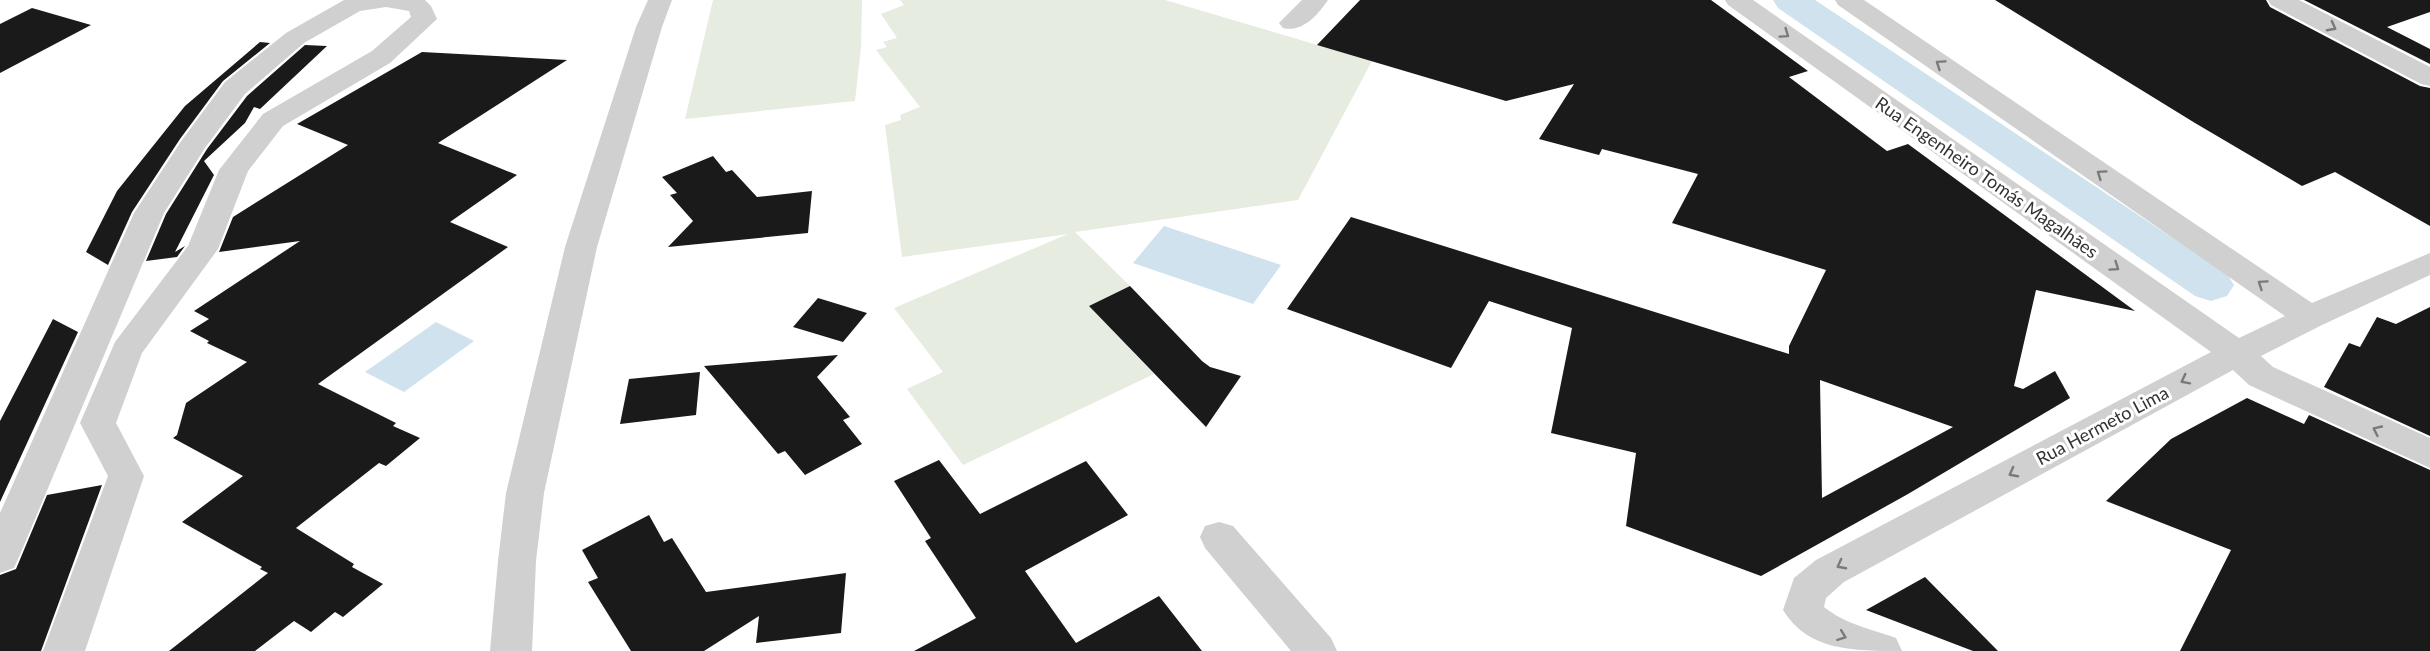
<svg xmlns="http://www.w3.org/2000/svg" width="2430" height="651" viewBox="0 0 2430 651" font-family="Lato,sans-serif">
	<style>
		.green { fill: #e6ecdf }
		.water { fill: #cfe2ee }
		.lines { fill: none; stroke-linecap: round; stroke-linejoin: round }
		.canal { fill: #cfe2ee; fill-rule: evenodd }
		.building { fill: #1a1a1a; fill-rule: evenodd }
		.minor { fill: #d0d0d0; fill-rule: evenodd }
		.oneway { stroke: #7a7a7a }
		.labels { text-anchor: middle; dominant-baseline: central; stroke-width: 6; stroke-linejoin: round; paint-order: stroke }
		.street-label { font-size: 18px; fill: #333; stroke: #fff }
	</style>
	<rect width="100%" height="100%" fill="#fff"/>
	<path class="green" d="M 713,0 L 862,0 L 861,47 L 855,101 L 685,119 Z
		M 900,0 L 1165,0 L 1372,61 L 1298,200 L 1075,232 L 1130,286 L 1089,306 L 1154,374 L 963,465 L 907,389 L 943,372 L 894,308 L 1068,234 L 902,257 L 885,125 L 901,120 L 900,115 L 920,107 L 876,50 L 887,47 L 883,42 L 897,38 L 881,14 L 904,5 Z"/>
	<path class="water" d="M 1164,226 L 1281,265 L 1253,304 L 1133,263 Z
		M 436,322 L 474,341 L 404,392 L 365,372 Z"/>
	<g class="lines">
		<path class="canal" d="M 1773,0 L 1815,0 L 2227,274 L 2234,285 L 2227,296 L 2211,301 L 2195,296 L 1778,8 Z"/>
	</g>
	<path class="building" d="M 1360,0 L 1711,0 L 1808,71 L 1789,77 L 1887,151 L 1908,144 L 2135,311 L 2036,290 L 2014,386 L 2023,389 L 2055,371 L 2070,398 L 1908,494 L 1761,576 L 1626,526 L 1636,453 L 1551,433 L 1572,328 L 1489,301 L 1451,368 L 1287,309 L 1351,217 L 1789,354 L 1789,346 L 1826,270 L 1672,223 L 1698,174 L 1602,149 L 1599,155 L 1539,139 L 1574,84 L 1506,101 L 1317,45 ZM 1820,380 L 1953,427 L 1822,498 Z
		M 1995,0 L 2266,0 L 2270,7 L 2420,86 L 2430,88 L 2430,226 L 2335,172 L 2302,186 L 2195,123 Z
		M 2304,0 L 2430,0 L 2430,12 L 2387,27 L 2430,49 L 2430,64 Z
		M 32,8 L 91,25 L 0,73 L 0,24 Z
		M 260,42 L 270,43 L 223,81 L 180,139 L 132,212 L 108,265 L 86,252 L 117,191 L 185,106 Z
		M 305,45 L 327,46 L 260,109 L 254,107 L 245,123 L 204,161 L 214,175 L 175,252 L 185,246 L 177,257 L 146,261 L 166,214 L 207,149 L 247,96 Z
		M 422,52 L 567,60 L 438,143 L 517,175 L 450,222 L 508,247 L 318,384 L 396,423 L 393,426 L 420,438 L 386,466 L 379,463 L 296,528 L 354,564 L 352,567 L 383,584 L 343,617 L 335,612 L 311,632 L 294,621 L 255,651 L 169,651 L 268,573 L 260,569 L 262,567 L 182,522 L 243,476 L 173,438 L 177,435 L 186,403 L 247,362 L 207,343 L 209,341 L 190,331 L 209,319 L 194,311 L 300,241 L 219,252 L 233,217 L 348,145 L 297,124 Z
		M 713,156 L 726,172 L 732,170 L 757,197 L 812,191 L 808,233 L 668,247 L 693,221 L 670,195 L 677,193 L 662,177 Z
		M 1130,286 L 1202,361 L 1210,367 L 1241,376 L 1206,427 L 1089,306 Z
		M 818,298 L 867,313 L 843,342 L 793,327 Z
		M 2430,307 L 2430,436 L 2324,387 L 2349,343 L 2360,347 L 2377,317 L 2396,324 Z
		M 53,319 L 78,332 L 0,502 L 0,421 Z
		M 838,355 L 817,377 L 850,417 L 843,420 L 862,444 L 805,475 L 785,451 L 778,454 L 704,366 Z
		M 700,372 L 696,415 L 620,424 L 629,379 Z
		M 2247,398 L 2304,424 L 2309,415 L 2430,470 L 2430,651 L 2180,651 L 2231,550 L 2106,501 L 2171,439 Z
		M 939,460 L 980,514 L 1086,461 L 1128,515 L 1025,571 L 1076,643 L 1159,596 L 1202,651 L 914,651 L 976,618 L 925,541 L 931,538 L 894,481 Z
		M 102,485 L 41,651 L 0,651 L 0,575 L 16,569 L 47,495 Z
		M 649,515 L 664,542 L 672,538 L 706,592 L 846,573 L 841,633 L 756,643 L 759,616 L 704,651 L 631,651 L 588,582 L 598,578 L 582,550 Z
		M 1925,577 L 1998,651 L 1973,651 L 1866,610 Z"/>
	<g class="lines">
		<path class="minor" d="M 344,0 L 425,0 L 431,6 L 437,19 L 390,63 L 283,126 L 248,171 L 218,249 L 142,353 L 116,423 L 144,476 L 85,651 L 43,651 L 108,476 L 80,423 L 115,342 L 188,246 L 219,170 L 263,114 L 372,51 L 411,17 L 409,11 L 386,7 L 360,11 L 304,43 L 245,94 L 205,148 L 164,213 L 19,557 L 14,568 L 0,573 L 0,513 L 134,213 L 182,140 L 225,82 L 286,33 Z
			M 648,0 L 672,0 L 662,27 L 597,247 L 544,493 L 536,561 L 532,651 L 490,651 L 498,561 L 506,493 L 565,247 L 636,27 Z
			M 1302,0 L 1328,0 C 1318,15 1302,33 1283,28 L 1279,23 Z
			M 1725,0 L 1753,0 L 2239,338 L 2285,316 L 1838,5 L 1835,0 L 1864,0 L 2312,303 L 2430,253 L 2430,275 L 2322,325 L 2261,356 L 2273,367 L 2430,438 L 2430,468 L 2249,385 L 2233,370 L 1844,582 L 1826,598 L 1824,607 C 1845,624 1871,629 1896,638 L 1902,651 C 1853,651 1808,651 1783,610 L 1794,578 L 1816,560 L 2211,352 L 1728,5 Z
			M 2268,0 L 2299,0 L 2430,67 L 2430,86 L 2421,84 L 2271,5 Z
			M 1219,522 L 1233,526 L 1331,638 L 1337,651 L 1291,651 L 1205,548 L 1200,537 L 1205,526 Z"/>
	</g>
	<defs><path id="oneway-chevron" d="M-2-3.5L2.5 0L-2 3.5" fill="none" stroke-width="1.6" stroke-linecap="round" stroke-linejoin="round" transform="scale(1.5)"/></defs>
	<g class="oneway">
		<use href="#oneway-chevron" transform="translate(2332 27) rotate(28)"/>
		<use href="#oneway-chevron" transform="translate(1785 34) rotate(35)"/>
		<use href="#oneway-chevron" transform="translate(1940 64) rotate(-146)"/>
		<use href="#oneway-chevron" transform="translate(2101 174) rotate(-145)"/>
		<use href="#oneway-chevron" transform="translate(2115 267) rotate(35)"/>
		<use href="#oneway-chevron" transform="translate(2262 284) rotate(-146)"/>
		<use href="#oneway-chevron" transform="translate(2185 380) rotate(153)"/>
		<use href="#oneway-chevron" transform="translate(2377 430) rotate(-155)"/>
		<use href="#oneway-chevron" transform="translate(2013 473) rotate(152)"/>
		<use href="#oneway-chevron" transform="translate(1841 565) rotate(152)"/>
		<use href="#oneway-chevron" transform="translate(1842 636) rotate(21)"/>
	</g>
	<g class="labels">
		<g class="street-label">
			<text transform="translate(1987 177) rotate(35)">Rua Engenheiro Tomás Magalhães</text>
			<text transform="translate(2102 425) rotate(-28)">Rua Hermeto Lima</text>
		</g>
	</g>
</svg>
